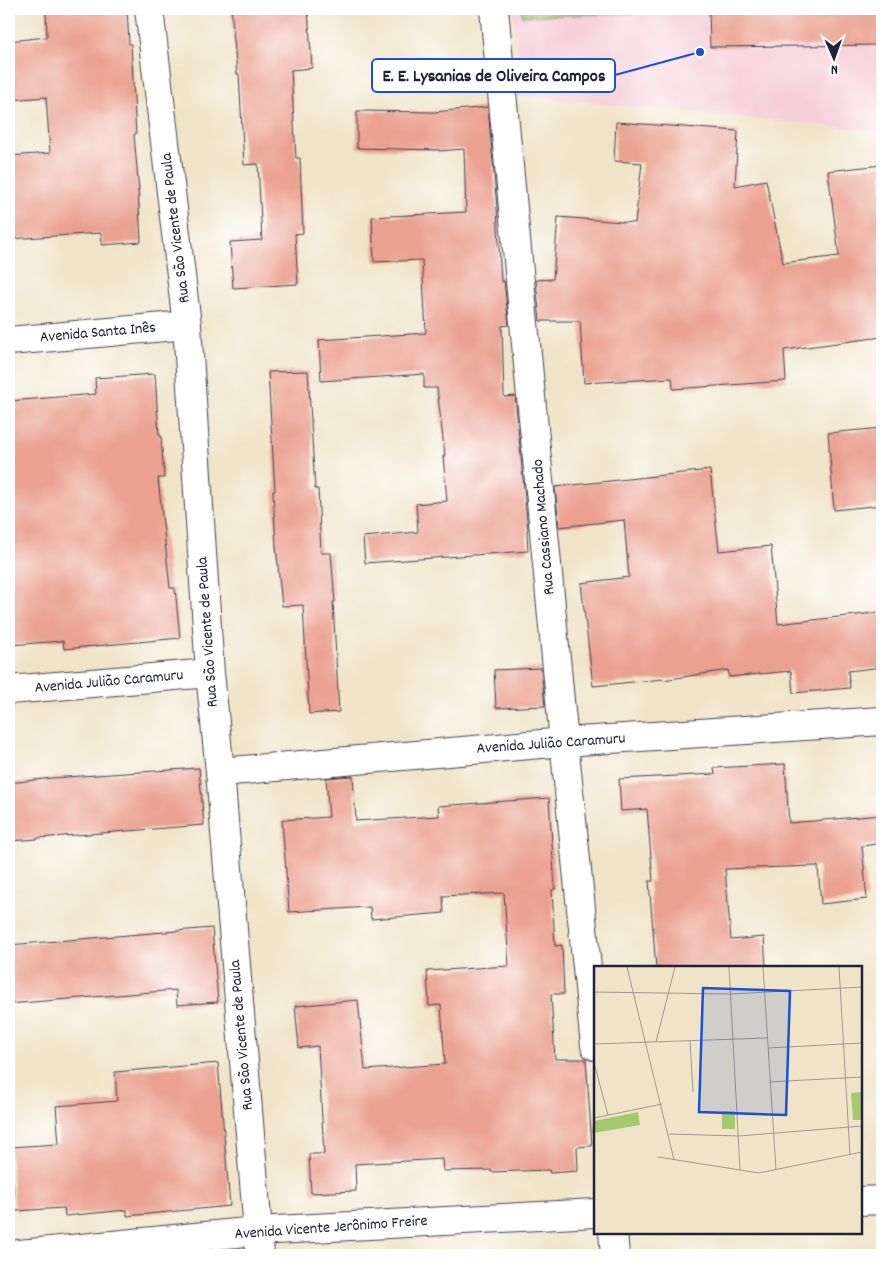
<svg xmlns="http://www.w3.org/2000/svg" width="891" height="1264" viewBox="0 0 891 1264" font-family="Dekko,sans-serif">
	<style>
		.built { fill: #f6cfd8 }
		.green { fill: #a6c871; stroke: #647556 }
		.building { fill: #eaa190 }
		.lines { fill: none; stroke-linecap: round; stroke-linejoin: round }
		.minor-casing { stroke: #413f50; stroke-width: 30 }
		.minor { stroke: #fff; stroke-width: 28 }
		.labels { text-anchor: middle; dominant-baseline: central; stroke-width: 5; stroke-linejoin: round; paint-order: stroke }
		.street-label { font-size: 16px; fill: #22223b; stroke: #fff }
		.inset-road { fill: none; stroke: #9e9690; stroke-width: 1 }
		.view { fill: #1d4ed8; fill-opacity: 0.15; stroke: #1d4ed8; stroke-width: 2.5 }
		.inset-edge { fill: none; stroke: #22223b; stroke-width: 2.5 }
		.leader { fill: none; stroke: #1d4ed8; stroke-width: 2 }
		.callout-dot { fill: #1d4ed8; stroke: #fff; stroke-width: 2 }
		.callout { fill: #fff; stroke: #1d4ed8; stroke-width: 2 }
		.callout-label { font-size: 18px; text-anchor: middle; font-weight: bold; fill: #22223b }
	</style>
	<rect width="100%" height="100%" fill="#fff"/>
	<filter id="ink" filterUnits="userSpaceOnUse"><feTurbulence type="fractalNoise" baseFrequency=".02" numOctaves="2"/><feDisplacementMap in="SourceGraphic" scale="10" xChannelSelector="R" yChannelSelector="G"/><feConvolveMatrix kernelMatrix="1 2 1 2 8 2 1 2 1" color-interpolation-filters="sRGB"/></filter>
	<filter id="wash" filterUnits="userSpaceOnUse"><feTurbulence type="fractalNoise" baseFrequency=".0096" numOctaves="4" result="noise"/><feDisplacementMap in="SourceGraphic" scale="20" xChannelSelector="R" yChannelSelector="G"/><feGaussianBlur stdDeviation="1.12" result="paint"/><feColorMatrix in="noise" values="0 0 0 0 0 0 0 0 0 0 0 0 0 0 0 0 0 1.4 0 .05"/><feComposite in="paint" operator="in"/></filter>
	<g filter="url(#wash)">
		<rect width="100%" height="100%" fill="#f0e4c8"/>
		<path class="built" d="M 513,9 L 882,9 L 882,131 L 522,96 Z"/>
		<path class="green" d="M 522,9 L 648,9 L 649,13 L 522,16 Z"/>
		<g id="blocks">
			<path class="building" d="M 46,9 L 127,9 L 129,44 L 131,44 L 136,134 L 134,135 L 139,190 L 138,190 L 141,242 L 102,245 L 101,233 L 9,239 L 9,156 L 50,153 L 46,97 L 9,100 L 9,41 L 47,37 Z
				M 231,9 L 308,9 L 312,68 L 291,70 L 296,158 L 300,158 L 303,233 L 295,234 L 298,284 L 233,288 L 230,242 L 262,240 L 258,164 L 244,165 L 239,74 L 237,74 Z
				M 709,9 L 882,9 L 882,45 L 710,47 Z
				M 488,107 L 497,208 L 501,282 L 504,281 L 509,325 L 502,326 L 504,397 L 515,396 L 528,530 L 527,530 L 528,551 L 365,563 L 363,537 L 418,532 L 416,504 L 447,501 L 443,456 L 445,456 L 437,388 L 424,388 L 424,374 L 321,381 L 319,340 L 426,333 L 422,260 L 374,262 L 372,217 L 466,212 L 464,149 L 439,151 L 439,150 L 357,148 L 357,111 L 434,112 Z
				M 616,122 L 738,131 L 735,186 L 766,180 L 783,263 L 839,256 L 828,171 L 882,165 L 882,337 L 784,350 L 786,381 L 673,389 L 672,378 L 584,383 L 580,321 L 540,321 L 536,280 L 553,279 L 558,217 L 635,223 L 642,163 L 614,161 Z
				M 308,371 L 315,489 L 318,489 L 321,553 L 331,553 L 335,602 L 333,602 L 339,712 L 309,714 L 303,605 L 282,606 L 276,546 L 273,491 L 275,491 L 268,372 Z
				M 155,374 L 159,435 L 161,435 L 164,478 L 158,478 L 170,588 L 175,588 L 180,638 L 64,649 L 63,641 L 9,645 L 9,401 L 96,394 L 95,378 Z
				M 882,428 L 882,505 L 834,510 L 828,433 Z
				M 710,470 L 719,551 L 771,546 L 778,624 L 882,612 L 882,667 L 848,671 L 850,688 L 793,693 L 791,671 L 729,677 L 728,670 L 663,680 L 663,679 L 593,686 L 581,583 L 629,577 L 624,520 L 559,527 L 555,487 Z
				M 541,668 L 545,706 L 496,708 L 494,670 Z
				M 785,764 L 789,823 L 882,815 L 882,843 L 862,846 L 867,899 L 821,904 L 818,866 L 725,869 L 731,940 L 764,937 L 766,966 L 744,968 L 656,968 L 649,881 L 653,881 L 647,809 L 621,811 L 619,779 L 715,774 L 714,768 Z
				M 199,768 L 204,825 L 38,838 L 38,839 L 9,841 L 9,783 L 52,778 Z
				M 353,776 L 356,821 L 439,816 L 438,806 L 549,798 L 555,889 L 552,890 L 555,946 L 562,945 L 564,994 L 551,994 L 555,1059 L 586,1059 L 592,1146 L 577,1147 L 578,1171 L 550,1173 L 549,1170 L 491,1172 L 491,1170 L 443,1171 L 442,1159 L 355,1164 L 356,1191 L 311,1193 L 309,1154 L 324,1154 L 318,1046 L 299,1048 L 295,1006 L 358,1000 L 365,1070 L 445,1064 L 441,1005 L 429,1006 L 427,971 L 509,966 L 504,893 L 443,896 L 444,913 L 371,919 L 370,907 L 289,912 L 282,820 L 329,817 L 326,778 Z
				M 212,928 L 218,1002 L 177,1005 L 176,990 L 9,1004 L 9,945 Z
				M 218,1063 L 230,1206 L 127,1216 L 127,1210 L 65,1216 L 64,1208 L 15,1211 L 10,1147 L 59,1144 L 56,1106 L 117,1101 L 115,1072 Z"/>
		</g>
	</g>
	<g filter="url(#ink)">
		<use href="#blocks" fill-opacity="0" stroke="#413f50" stroke-width="1"/>
		<g class="lines">
			<g class="minor-casing">
				<path id="minor" d="M 149,9 L 187,325 L 210,673 L 220,772 L 260,1255
					M 494,9 L 564,742 L 595,1046
					M 9,341 L 187,325
					M 9,690 L 210,673
					M 220,772 L 564,742 L 882,721
					M 860,1201 L 882,1200
					M 613,1233 L 615,1255
					M 9,1255 L 257,1231 L 595,1213"/>
			</g>
			<use href="#minor" class="minor"/>
		</g>
	</g>
	<g class="labels">
		<g class="street-label">
			<text transform="translate(176 228) rotate(-97)">Rua São Vicente de Paula</text>
			<text transform="translate(98 333) rotate(-5)">Avenida Santa Inês</text>
			<text transform="translate(544 527) rotate(-95)">Rua Cassiano Machado</text>
			<text transform="translate(208 632) rotate(-94)">Rua São Vicente de Paula</text>
			<text transform="translate(109 682) rotate(-5)">Avenida Julião Caramuru</text>
			<text transform="translate(551 744) rotate(-4)">Avenida Julião Caramuru</text>
			<text transform="translate(242 1035) rotate(-95)">Rua São Vicente de Paula</text>
			<text transform="translate(331 1228) rotate(-4)">Avenida Vicente Jerônimo Freire</text>
		</g>
	</g>
	<g transform="translate(594 966)">
		<rect width="268" height="268" fill="#f0e4c8"/>
		<path d="M 267,126 L 267,154 L 259,154 L 257,127 ZM 128,145 L 141,145 L 141,163 L 128,163 ZM 44,146 L 46,159 L 0,167 L 0,155 Z" fill="#a6c871"/>
		<path class="inset-road" d="M 33,1 L 80,194M 135,1 L 146,204M 169,1 L 182,204M 245,1 L 256,189M 0,26 L 136,28 L 268,21M 96,75 L 99,126M 62,76 L 81,1M 0,78 L 173,72M 174,82 L 268,77M 0,97 L 14,149M 175,116 L 268,111M 0,152 L 68,138M 75,168 L 145,170 L 268,160M 64,191 L 165,207 L 268,186"/>
		<path class="view" d="M 109,22 L 196,25 L 192,149 L 105,146 Z"/>
		<rect width="268" height="268" class="inset-edge"/>
	</g>
	<path class="leader" d="M700 52L615 75"/>
	<circle class="callout-dot" cx="700" cy="52" r="5"/>
	<rect class="callout" x="372" y="59" width="243" height="33" rx="5"/>
	<g class="callout-label">
		<text x="494" y="81">E. E. Lysanias de Oliveira Campos</text>
	</g>
	<rect width="891" height="1264" fill="none" stroke="#fff" stroke-width="30"/>
	<g transform="translate(834 58) rotate(178)" stroke="#ffffff" stroke-width="4" paint-order="stroke">
	<path d="M0-4L9 19L0 12L-9 19Z" fill="#22223b"/>
	<text y="-8" font-size="14" font-weight="bold" text-anchor="middle" fill="#22223b">N</text>
	</g>
</svg>
